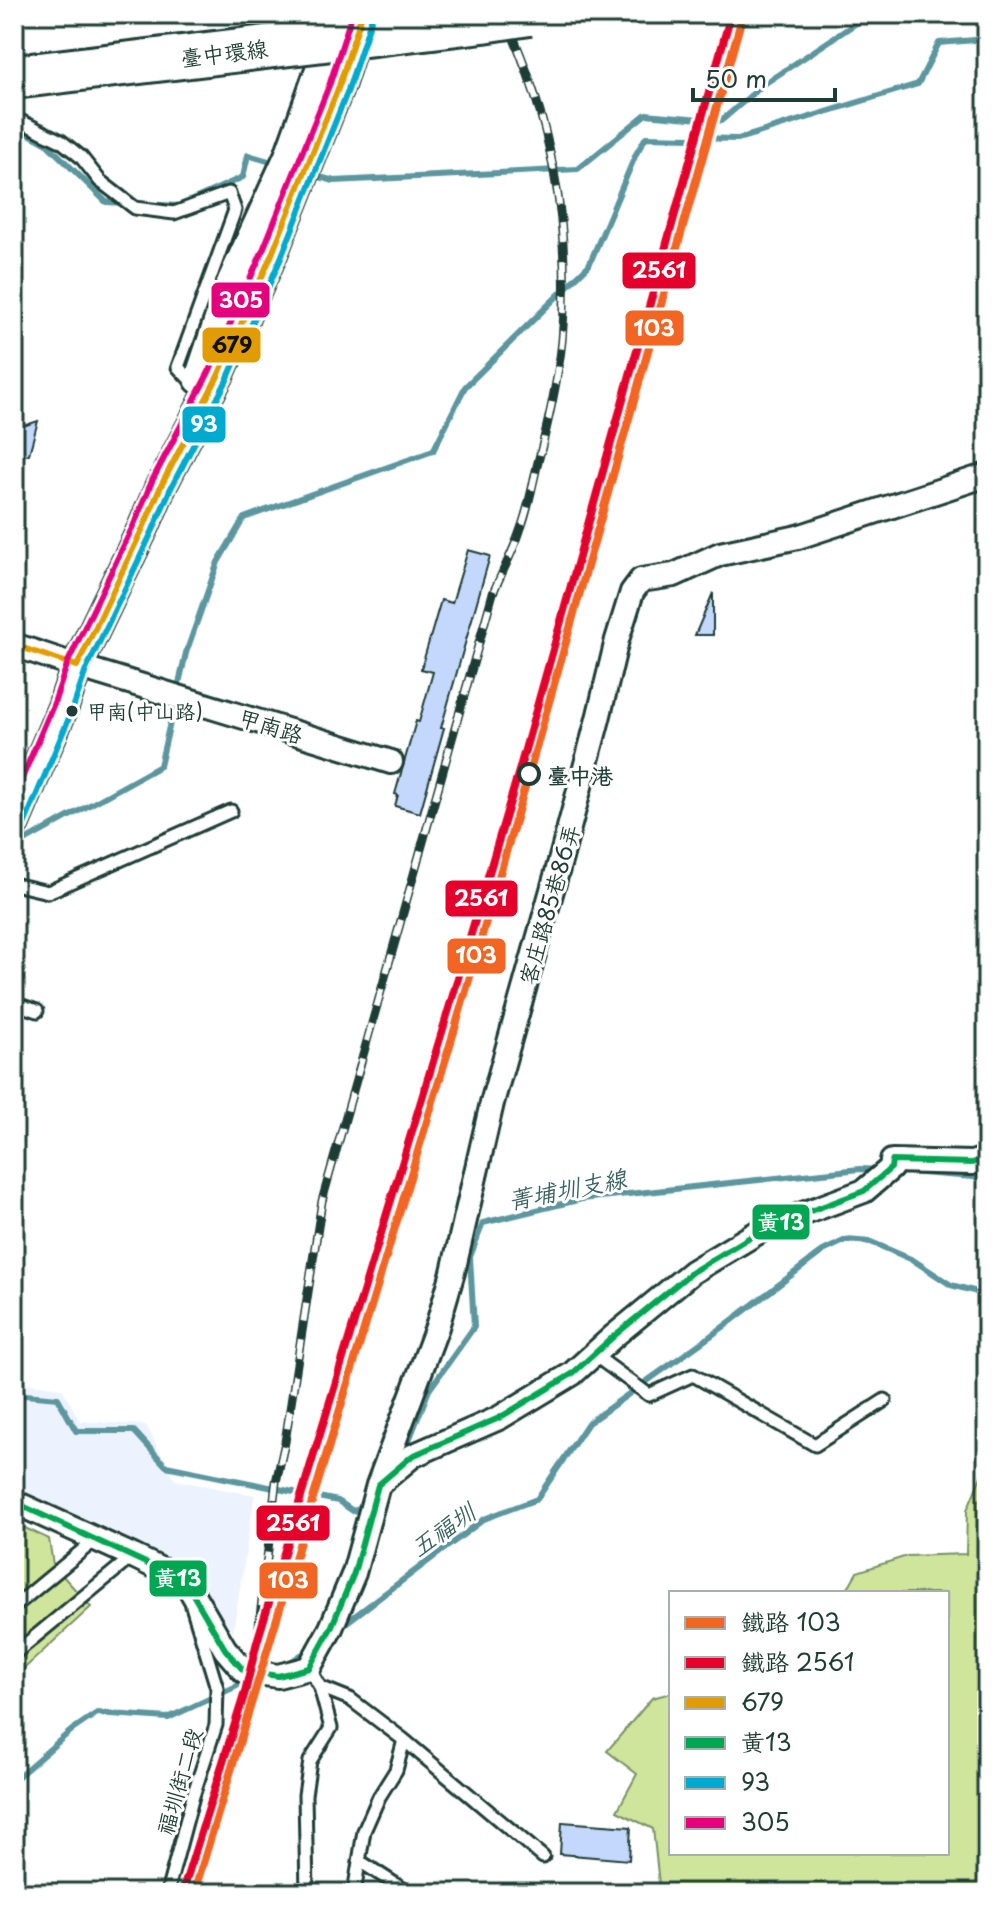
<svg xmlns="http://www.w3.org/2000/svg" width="1001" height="1907" viewBox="0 0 1001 1907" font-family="'Playpen Sans','LXGW WenKai TC',sans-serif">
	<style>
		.built { fill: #edf3fe }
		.green { fill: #cfe59b; stroke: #779168; stroke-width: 2 }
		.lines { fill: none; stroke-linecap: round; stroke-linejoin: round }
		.stream { stroke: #5c969e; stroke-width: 6 }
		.building { fill: #c4d8fd; stroke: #1f3d34; stroke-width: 2 }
		.service-casing { stroke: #1f3d34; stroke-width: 17 }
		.minor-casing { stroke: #1f3d34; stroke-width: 28 }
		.tertiary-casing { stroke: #1f3d34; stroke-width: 34 }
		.motorway-casing { stroke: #1f3d34; stroke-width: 48 }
		.service { stroke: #fff; stroke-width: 11 }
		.minor { stroke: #fff; stroke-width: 22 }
		.tertiary { stroke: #fff; stroke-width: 28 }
		.motorway { stroke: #fff; stroke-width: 42 }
		.rail-casing { stroke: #1f3d34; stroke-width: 9 }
		.rail { stroke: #fff; stroke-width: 6; stroke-dasharray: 18; stroke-linecap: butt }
		.motorway-bridge-casing { stroke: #1f3d34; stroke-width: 48; stroke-linecap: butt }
		.motorway-bridge { stroke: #fff; stroke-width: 42 }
		.bus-1-casing { stroke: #fff; stroke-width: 12 }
		.bus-2-casing { stroke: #fff; stroke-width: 12 }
		.bus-3-casing { stroke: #fff; stroke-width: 12 }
		.bus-4-casing { stroke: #fff; stroke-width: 12 }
		.bus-1 { stroke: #e19c05; stroke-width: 6 }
		.bus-2 { stroke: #00a651; stroke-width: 6 }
		.bus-3 { stroke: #00a9ce; stroke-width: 6 }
		.bus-4 { stroke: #e5007d; stroke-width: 6 }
		.rail-1-casing { stroke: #fff; stroke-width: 14 }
		.rail-2-casing { stroke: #fff; stroke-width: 14 }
		.rail-1 { stroke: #f26522; stroke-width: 8 }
		.rail-2 { stroke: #e4002b; stroke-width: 8 }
		.bus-dot { fill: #1f3d34; stroke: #fff; stroke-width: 3 }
		.stop-dot { fill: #fff; stroke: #1f3d34; stroke-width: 4 }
		.labels { text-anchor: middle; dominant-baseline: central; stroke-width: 6; stroke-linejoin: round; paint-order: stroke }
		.bus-label { font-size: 20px; fill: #1f3d34; stroke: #fff; text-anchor: start }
		.street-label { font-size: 22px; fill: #1f3d34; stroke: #fff }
		.stop-label { font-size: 22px; font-weight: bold; fill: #1f3d34; stroke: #fff; text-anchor: start }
		.water-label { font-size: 24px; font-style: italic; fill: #386260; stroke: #fff }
		.line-badge { stroke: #fff; stroke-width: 3 }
		.badge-label { font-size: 22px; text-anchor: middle; font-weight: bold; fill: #fff }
		.pale-badge-label { font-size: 22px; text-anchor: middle; font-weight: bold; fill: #111 }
	</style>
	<rect width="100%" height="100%" fill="#fff"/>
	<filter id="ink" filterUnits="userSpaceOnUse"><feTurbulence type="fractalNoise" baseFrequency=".0125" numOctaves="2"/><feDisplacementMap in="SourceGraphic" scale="16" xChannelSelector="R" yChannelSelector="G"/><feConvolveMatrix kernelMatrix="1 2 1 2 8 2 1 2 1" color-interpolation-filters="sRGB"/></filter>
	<g filter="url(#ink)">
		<path class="built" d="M 14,1335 L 18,1382 L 62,1388 L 80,1421 L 146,1425 L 175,1480 L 255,1495 L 233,1632 L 187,1566 L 14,1488 Z"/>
		<path class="green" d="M 987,1462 L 987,1893 L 660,1893 L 653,1829 L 617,1811 L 637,1774 L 607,1751 L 652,1698 L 671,1693 L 671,1853 L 947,1853 L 947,1593 L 845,1593 L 857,1572 L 907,1556 L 966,1554 L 967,1510 Z
			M 14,1523 L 49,1539 L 53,1565 L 91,1607 L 14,1678 Z"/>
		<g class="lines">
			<path class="stream" d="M 14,126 L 46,143 L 106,202 L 124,203
				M 313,175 L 334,181 L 578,169 L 646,114 L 721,121 L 764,84 L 870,14
				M 143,204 L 179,206 L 243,177 L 248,155 L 275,163
				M 14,847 L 160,766 L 186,653 L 218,562 L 244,518 L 433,451 L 465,387 L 589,265 L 636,154 L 646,137 L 738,139 L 918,84 L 939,43 L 987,39
				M 907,1172 L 987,1178
				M 14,1394 L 58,1398 L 76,1431 L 134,1431 L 166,1466 L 338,1501 L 353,1511 L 367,1507
				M 404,1453 L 429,1390 L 474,1327 L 470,1257 L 483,1223 L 582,1199 L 860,1169 L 880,1170
				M 339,1628 L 484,1519 L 537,1499 L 588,1423 L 726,1325 L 823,1251 L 846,1240 L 871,1242 L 913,1260 L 951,1285 L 981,1293 L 987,1291
				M 286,1665 L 310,1649
				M 14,1780 L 72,1730 L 97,1713 L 168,1718 L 250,1680"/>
		</g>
		<path class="building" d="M 38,421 L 29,454 L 14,458 L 14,429 Z
			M 468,550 L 490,556 L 441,728 L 444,728 L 420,813 L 395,806 L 398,795 L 395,794 L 416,721 L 419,722 L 433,672 L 421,669 L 441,600 L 452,603 Z
			M 713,593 L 713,635 L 695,635 Z
			M 562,1822 L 631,1827 L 629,1860 L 560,1854 Z"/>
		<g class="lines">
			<g class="service-casing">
				<path id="service" d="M 14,118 L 61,141 L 81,157 L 100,181 L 135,208 L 174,213 L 229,193 L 235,210 L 178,367 L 196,386
					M 14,884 L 48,892 L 231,811
					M 14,1003 L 37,1011
					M 593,1354 L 649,1395 L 693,1375 L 815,1445 L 885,1400
					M 14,1607 L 95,1540
					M 14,1654 L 133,1556
					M 309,1668 L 320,1687 L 350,1699 L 404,1740 L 396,1770 L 379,1797 L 364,1831 L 354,1893
					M 404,1740 L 543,1857
					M 361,1862 L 409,1893
					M 167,1893 L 193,1796 L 216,1725 L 217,1688 L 192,1606
					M 307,1893 L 305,1795 L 310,1761 L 331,1728 L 320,1687"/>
			</g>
			<g class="minor-casing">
				<path id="minor" d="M 14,645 L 77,666 L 391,762
					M 379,1484 L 412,1456 L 499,1418 L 572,1374 L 614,1336 L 692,1272 L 765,1228 L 864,1191 L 891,1168 L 892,1161 L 972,1163 L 987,1158
					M 14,1502 L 133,1556 L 176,1577 L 188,1586 L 225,1649 L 244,1671 L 278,1676 L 309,1668 L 331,1628 L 354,1573 L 378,1485 L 437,1327 L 453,1272 L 492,1103 L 561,858 L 598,719 L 617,640 L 632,592 L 641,580 L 674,575 L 720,554 L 798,537 L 987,475"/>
			</g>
			<g class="tertiary-casing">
				<path id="tertiary" d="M 199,379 L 232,281 L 289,156 L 340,14
					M 14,823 L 63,707 L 77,666 L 144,526 L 161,486 L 218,376 L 272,254 L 339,86 L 362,14"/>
			</g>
			<g class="motorway-casing">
				<path id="motorway" d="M 14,41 L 245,14"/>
			</g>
			<use href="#service" class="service"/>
			<use href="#minor" class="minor"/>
			<use href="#tertiary" class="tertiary"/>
			<use href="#motorway" class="motorway"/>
			<g class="rail-casing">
				<path id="rail" d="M 257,1642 L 276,1482 L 285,1442 L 322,1201 L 493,593 C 502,572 513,552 520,531 C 528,510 532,488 537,466 C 547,428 558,380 562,341 C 572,228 551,116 503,14"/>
			</g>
			<use href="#rail" class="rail"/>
			<g class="motorway-bridge-casing">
				<path id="motorway-bridge" d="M 14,77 L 483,21 L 529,14"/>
			</g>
			<use href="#motorway-bridge" class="motorway-bridge"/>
			<g class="bus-1-casing">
				<path id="bus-1" d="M 14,645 L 77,666
					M 77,666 L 144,526 L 161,486 L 218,376 L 272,254 L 339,86 L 362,14"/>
			</g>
			<g class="bus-2-casing">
				<path id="bus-2" d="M 14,1502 L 176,1577 L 188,1586 L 225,1649 L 244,1671 L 278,1676 L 309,1668
					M 309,1668 L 331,1628 L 354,1573 L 378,1485 L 412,1456 L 499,1418 L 572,1374 L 614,1336 L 692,1272 L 765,1228 L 864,1191 L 891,1168 L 892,1161 L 972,1163 L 987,1158"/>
			</g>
			<g class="bus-3-casing">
				<path id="bus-3" d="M 23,827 L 72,711 L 86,670 L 153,530 L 170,490 L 227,380 L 281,258 L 348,90 L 372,17"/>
			</g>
			<g class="bus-4-casing">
				<path id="bus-4" d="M 14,797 L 54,703 L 68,662 L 135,522 L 152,481 L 209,372 L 263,250 L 330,83 L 352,14"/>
			</g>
			<use href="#bus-1" class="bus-1"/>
			<use href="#bus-2" class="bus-2"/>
			<use href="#bus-3" class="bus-3"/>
			<use href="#bus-4" class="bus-4"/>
			<g class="rail-1-casing">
				<path id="rail-1" d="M 194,1893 L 456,1025 L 529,773 L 743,14"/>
			</g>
			<g class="rail-2-casing">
				<path id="rail-2" d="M 182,1893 L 245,1692 L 257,1642 L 445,1022 L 519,771 L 731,14"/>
			</g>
			<use href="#rail-1" class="rail-1"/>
			<use href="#rail-2" class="rail-2"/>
		</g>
	</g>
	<circle class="bus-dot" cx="72" cy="711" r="7"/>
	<circle class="stop-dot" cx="529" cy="774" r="10"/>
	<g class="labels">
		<g class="bus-label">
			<text x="87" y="711">甲南(中山路)</text>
		</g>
		<g class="street-label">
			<text transform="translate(224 52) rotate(-7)">臺中環線</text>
			<text transform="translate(271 725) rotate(17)">甲南路</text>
			<text transform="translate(548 904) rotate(-74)">客庄路85巷86弄</text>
			<text transform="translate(178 1781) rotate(-74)">福圳街二段</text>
		</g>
		<g class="stop-label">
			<text x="547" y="774">臺中港</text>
		</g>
		<g class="water-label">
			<text transform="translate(567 1188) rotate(-11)">菁埔圳支線</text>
			<text transform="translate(442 1529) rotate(-35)">五福圳</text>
		</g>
	</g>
	<g class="line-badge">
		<rect x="621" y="251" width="76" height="39" rx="8" fill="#e4002b"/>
		<rect x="210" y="281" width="61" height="38" rx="8" fill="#e5007d"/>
		<rect x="624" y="309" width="61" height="38" rx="8" fill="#f26522"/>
		<rect x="201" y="326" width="61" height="38" rx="8" fill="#e19c05"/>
		<rect x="181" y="405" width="46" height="39" rx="8" fill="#00a9ce"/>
		<rect x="444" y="879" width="75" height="39" rx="8" fill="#e4002b"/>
		<rect x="446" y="937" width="61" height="38" rx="8" fill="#f26522"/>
		<rect x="751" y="1203" width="60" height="38" rx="8" fill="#00a651"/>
		<rect x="255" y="1504" width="76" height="38" rx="8" fill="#e4002b"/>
		<rect x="148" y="1559" width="60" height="39" rx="8" fill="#00a651"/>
		<rect x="258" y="1561" width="61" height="39" rx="8" fill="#f26522"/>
	</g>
	<g class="badge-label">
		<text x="659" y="278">2561</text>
		<text x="241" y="308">305</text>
		<text x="654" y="336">103</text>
		<text x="204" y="432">93</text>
		<text x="481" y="906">2561</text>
		<text x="476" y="963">103</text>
		<text x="781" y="1230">黃13</text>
		<text x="293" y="1531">2561</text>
		<text x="178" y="1586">黃13</text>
		<text x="288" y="1588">103</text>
	</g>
	<g class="pale-badge-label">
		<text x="232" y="353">679</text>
	</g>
	<rect width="1001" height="1907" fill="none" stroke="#fff" stroke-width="48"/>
	<rect x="24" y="24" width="953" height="1859" fill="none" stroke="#1f3d34" stroke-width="3" filter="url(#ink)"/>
	<rect x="669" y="1591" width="280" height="264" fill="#ffffff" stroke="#a5b1ae" stroke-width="2"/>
	<rect x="685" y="1617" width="40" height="12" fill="#f26522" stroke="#a5b1ae" stroke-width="2"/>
	<text x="741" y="1631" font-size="24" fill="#1f3d34">鐵路 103</text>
	<rect x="685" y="1657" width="40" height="12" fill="#e4002b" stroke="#a5b1ae" stroke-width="2"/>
	<text x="741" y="1671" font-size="24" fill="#1f3d34">鐵路 2561</text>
	<rect x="685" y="1697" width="40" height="12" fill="#e19c05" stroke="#a5b1ae" stroke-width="2"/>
	<text x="741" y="1711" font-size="24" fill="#1f3d34">679</text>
	<rect x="685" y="1737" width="40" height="12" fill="#00a651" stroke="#a5b1ae" stroke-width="2"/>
	<text x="741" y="1751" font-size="24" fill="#1f3d34">黃13</text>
	<rect x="685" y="1777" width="40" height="12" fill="#00a9ce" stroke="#a5b1ae" stroke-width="2"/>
	<text x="741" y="1791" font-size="24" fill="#1f3d34">93</text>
	<rect x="685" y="1817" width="40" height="12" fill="#e5007d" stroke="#a5b1ae" stroke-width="2"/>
	<text x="741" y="1831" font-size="24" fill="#1f3d34">305</text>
	<path d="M693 88v12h142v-12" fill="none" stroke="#1f3d34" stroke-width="4"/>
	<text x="705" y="88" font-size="24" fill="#1f3d34" stroke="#ffffff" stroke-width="6" paint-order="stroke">50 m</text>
</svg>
